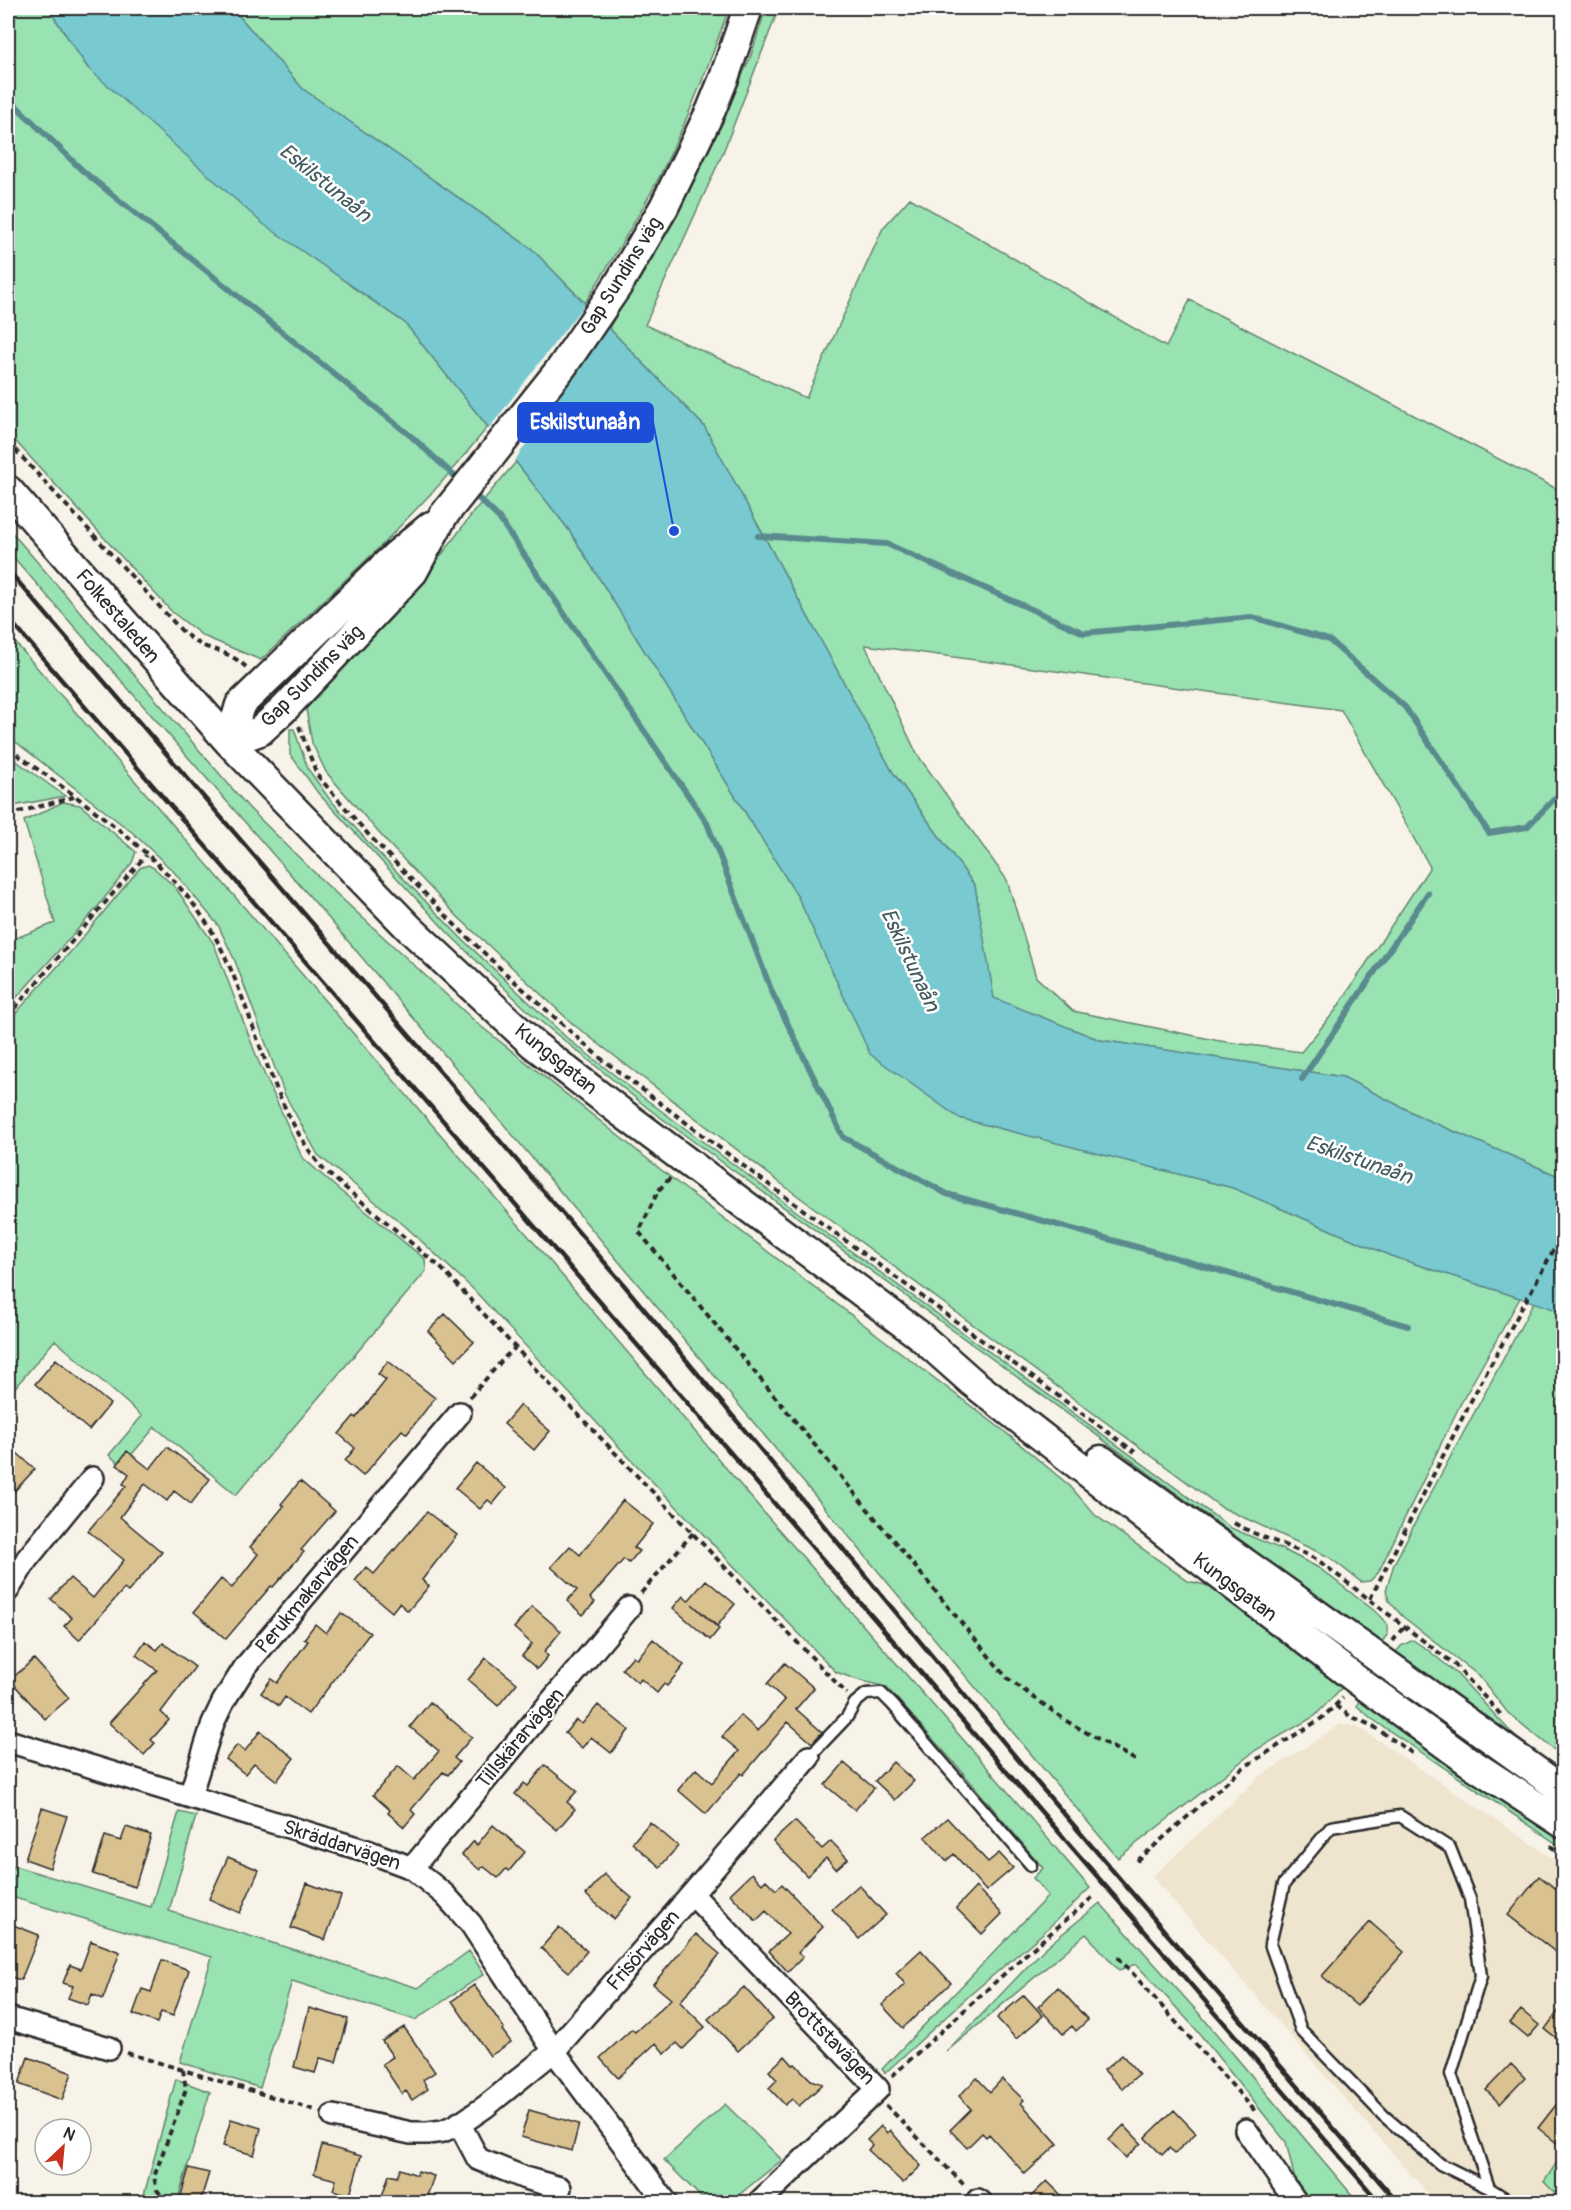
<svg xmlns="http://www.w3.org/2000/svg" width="1571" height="2210" viewBox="0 0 1571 2210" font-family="Pangolin,sans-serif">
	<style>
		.built { fill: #efe4ce }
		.green { fill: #99e2b1; stroke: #62866e; stroke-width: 1.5; fill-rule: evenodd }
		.water { fill: #79cad0; stroke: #5a8a8e; stroke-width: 1.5 }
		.pier { fill: #f8f3e9 }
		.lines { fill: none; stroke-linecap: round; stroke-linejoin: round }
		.stream { stroke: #5a8a8e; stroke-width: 6 }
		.building { fill: #dac190; stroke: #2b2b2b; stroke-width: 1.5 }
		.lane-casing { stroke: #2b2b2b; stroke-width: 15 }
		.street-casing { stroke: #2b2b2b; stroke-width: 26 }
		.secondary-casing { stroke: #2b2b2b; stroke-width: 33 }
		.path { stroke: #2b2b2b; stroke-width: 4; stroke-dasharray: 6 4.5; stroke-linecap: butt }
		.lane { stroke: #fff; stroke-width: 10 }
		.street { stroke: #fff; stroke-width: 21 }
		.secondary { stroke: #fff; stroke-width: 28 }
		.rail { stroke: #2b2b2b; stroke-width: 4.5 }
		.labels { text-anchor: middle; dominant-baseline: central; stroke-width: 5; stroke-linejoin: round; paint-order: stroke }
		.street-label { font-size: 20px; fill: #2b2b2b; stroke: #fff }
		.water-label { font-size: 21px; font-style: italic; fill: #425b5d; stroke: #fff }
		.leader { fill: none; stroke: #1d4ed8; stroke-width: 2 }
		.callout-dot { fill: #1d4ed8; stroke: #fff; stroke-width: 2 }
		.callout { fill: #1d4ed8; stroke: #1d4ed8; stroke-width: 2 }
		.callout-label { font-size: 21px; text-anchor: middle; font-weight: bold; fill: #fff }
	</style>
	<rect width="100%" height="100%" fill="#f8f3e9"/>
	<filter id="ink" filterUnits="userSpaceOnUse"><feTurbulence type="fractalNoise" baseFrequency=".0167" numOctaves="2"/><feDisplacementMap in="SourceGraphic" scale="12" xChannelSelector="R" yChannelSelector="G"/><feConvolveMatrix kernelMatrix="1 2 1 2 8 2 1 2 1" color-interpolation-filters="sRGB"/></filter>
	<g filter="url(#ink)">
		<path class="built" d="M 1341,1724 L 1357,1726 L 1563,1865 L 1563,2202 L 1435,2202 L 1152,1877 L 1259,1777 Z"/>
		<path class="green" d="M 8,8 L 48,8 L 88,68 L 352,287 L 405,323 L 488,427 L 441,483 L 381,546 L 261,660 L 203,636 L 172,612 L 8,433 Z
			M 232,8 L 729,8 C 708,68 685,128 655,185 C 634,225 609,264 585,303 L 532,249 L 303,89 Z
			M 766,8 L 779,8 L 722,155 L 645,325 L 806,398 L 883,228 L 910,198 L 1166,347 L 1190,300 L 1563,492 L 1563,1178 L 1425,1119 L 1343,1077 L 1100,1040 L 993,998 L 975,886 L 892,771 L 704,426 L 609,328 L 630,292 L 655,253 L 714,139 L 750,58 ZM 865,645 L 1341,710 L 1430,867 L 1335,1011 L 1301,1052 L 1220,1041 L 1073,1011 L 1036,977 L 1007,880 L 917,754 Z
			M 516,462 L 569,530 L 798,897 L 871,1054 L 960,1118 L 1233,1188 L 1391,1256 L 1520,1298 L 1460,1405 L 1378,1573 L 1370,1581 L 1361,1582 L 1329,1557 L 1221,1507 L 783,1185 L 574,1025 L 458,917 L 386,841 L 326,772 L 312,743 L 306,709 L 428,573 L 475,510 Z
			M 8,528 L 249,808 L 326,884 L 478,1024 L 684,1188 L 1004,1431 L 1070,1486 L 1095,1515 L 1188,1581 L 1223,1589 L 1346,1683 L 1315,1716 L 1256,1750 L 1118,1858 L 533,1159 L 319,907 L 8,551 Z
			M 8,634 L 543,1253 L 766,1515 L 968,1745 L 1090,1888 L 1042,1934 L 971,1994 L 885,2073 L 882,2069 L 1048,1896 L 1033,1878 L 1043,1868 L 958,1767 L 886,1687 L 858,1680 L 836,1672 L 621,1449 L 473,1289 L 405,1226 L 318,1155 L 285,1095 L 235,961 L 218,925 L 174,872 L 133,833 L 8,736 Z
			M 290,729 L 294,729 L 308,769 L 328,797 L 368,842 L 463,940 L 567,1038 L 636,1092 L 800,1214 L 1231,1528 L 1288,1552 L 1319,1568 L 1376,1612 L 1388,1625 L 1388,1634 L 1380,1644 L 1264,1565 L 1253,1549 L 649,1109 L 529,1012 L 449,934 L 318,793 L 290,754 Z
			M 8,755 L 65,796 L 8,807 Z
			M 63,802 L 80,805 L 136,852 L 132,863 L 96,909 L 8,1007 L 8,941 L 55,923 L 24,821 Z
			M 148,865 L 154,868 L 175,887 L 214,944 L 258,1060 L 302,1157 L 338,1189 L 425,1259 L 426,1271 L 236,1495 L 155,1427 L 122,1466 L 109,1455 L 142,1416 L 55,1340 L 8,1396 L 8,1022 L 73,949 L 140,868 Z
			M 1534,1302 L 1563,1312 L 1563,1757 L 1508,1713 L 1479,1676 L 1402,1616 L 1389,1601 L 1386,1590 L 1394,1564 L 1418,1517 Z
			M 1413,1640 L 1428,1650 L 1456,1673 L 1521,1743 L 1563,1772 L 1563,1780 L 1391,1658 L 1401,1646 Z
			M 1364,1697 L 1563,1837 L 1563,1848 L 1372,1719 L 1357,1706 L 1359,1700 Z
			M 179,1812 L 196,1816 L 169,1911 L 418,1988 L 469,1951 L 484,1974 L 415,2020 L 292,1981 L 260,2088 L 180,2062 L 212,1957 L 8,1896 L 8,1864 L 151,1907 Z
			M 1100,1903 L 1203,2018 L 1358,2202 L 1311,2202 L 1295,2180 L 1286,2142 L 1195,2028 L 1136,1964 L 1119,1970 L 1086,1934 L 946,2052 L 1045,1948 Z
			M 176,2079 L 210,2092 L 177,2202 L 142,2202 Z
			M 725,2104 L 782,2160 L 730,2202 L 712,2202 L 702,2198 L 664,2160 Z
			M 1563,2153 L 1563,2186 L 1555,2193 L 1544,2182 Z"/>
		<path class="water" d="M 48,8 L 232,8 L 303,89 L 532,249 L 704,426 L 892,771 L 975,886 L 994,998 L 1100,1040 L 1343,1077 L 1425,1119 L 1563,1178 L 1563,1312 L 1391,1256 L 1233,1188 L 959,1118 L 870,1054 L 798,897 L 569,530 L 516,462 L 405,323 L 262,223 L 88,68 Z"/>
		<path class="pier" d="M 587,301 L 609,324 L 513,463 L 487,431 Z"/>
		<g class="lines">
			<path class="stream" d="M 8,98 L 83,171 L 412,437 L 461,482
				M 473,493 L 499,518 L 707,823 L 772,992 L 843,1137 L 947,1194 L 1162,1254 L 1408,1326
				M 758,536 L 887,544 L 1084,633 L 1252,617 L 1329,640 L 1405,707 L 1489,833 L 1527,827 L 1564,789
				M 1302,1079 L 1428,893"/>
		</g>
		<path class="building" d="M 445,1314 L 474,1342 L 456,1360 L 428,1331 Z
			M 56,1359 L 110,1404 L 89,1430 L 35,1384 Z
			M 388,1361 L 435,1398 L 407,1434 L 402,1430 L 363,1476 L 345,1461 L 355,1448 L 339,1434 L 354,1416 L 356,1418 L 386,1380 L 378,1374 Z
			M 520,1405 L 550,1431 L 534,1450 L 504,1424 Z
			M 8,1445 L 35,1469 L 8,1498 Z
			M 167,1447 L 210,1479 L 191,1504 L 174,1491 L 167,1501 L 145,1484 L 120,1517 L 162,1552 L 128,1592 L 124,1589 L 79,1640 L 64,1626 L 72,1618 L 51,1599 L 70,1578 L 93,1598 L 124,1560 L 88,1531 L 126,1486 L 123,1484 L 129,1474 L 117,1465 L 127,1451 L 150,1469 Z
			M 476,1463 L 506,1488 L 493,1504 L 488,1500 L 480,1509 L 455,1488 Z
			M 300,1481 L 335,1511 L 301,1550 L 304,1552 L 273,1587 L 271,1586 L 226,1639 L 194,1612 L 221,1579 L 232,1588 L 258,1554 L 250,1547 L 284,1506 L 281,1504 Z
			M 623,1500 L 653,1524 L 634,1548 L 639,1551 L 629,1563 L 624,1559 L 590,1598 L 595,1602 L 583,1615 L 567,1601 L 577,1590 L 551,1567 L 570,1546 L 580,1555 Z
			M 427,1512 L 457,1535 L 422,1580 L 429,1586 L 408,1611 L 399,1603 L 392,1612 L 355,1581 L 366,1567 L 374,1574 Z
			M 706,1580 L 735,1604 L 717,1626 L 692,1604 L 719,1629 L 710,1640 L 673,1608 L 683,1596 L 688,1601 Z
			M 532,1606 L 561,1631 L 544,1652 L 548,1656 L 537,1669 L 522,1656 L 532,1644 L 514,1628 Z
			M 341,1613 L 370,1633 L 308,1714 L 285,1697 L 279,1706 L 261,1693 L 271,1679 L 277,1683 L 308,1641 L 304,1639 L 315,1624 L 326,1633 Z
			M 653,1639 L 684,1665 L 667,1686 L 664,1684 L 657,1693 L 641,1679 L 638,1683 L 622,1669 L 633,1656 L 637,1659 Z
			M 145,1641 L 157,1650 L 163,1643 L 195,1667 L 161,1712 L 169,1720 L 151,1740 L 155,1743 L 144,1755 L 109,1723 L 157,1670 L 136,1655 Z
			M 486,1658 L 517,1683 L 498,1706 L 468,1680 Z
			M 34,1659 L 69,1698 L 45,1719 L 10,1680 Z
			M 785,1663 L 814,1688 L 796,1709 L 822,1732 L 812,1743 L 788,1722 L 743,1775 L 741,1773 L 706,1814 L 678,1790 L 696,1769 L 712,1783 L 739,1751 L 722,1737 L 740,1715 L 758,1731 L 785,1700 L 767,1684 Z
			M 430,1702 L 472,1737 L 454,1758 L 459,1762 L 448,1775 L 443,1772 L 411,1810 L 415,1814 L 404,1827 L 388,1813 L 390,1810 L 373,1795 L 398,1766 L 414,1780 L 439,1751 L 410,1727 Z
			M 598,1705 L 629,1730 L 611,1753 L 591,1737 L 582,1748 L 565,1733 L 576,1720 L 582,1724 Z
			M 260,1731 L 294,1758 L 277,1781 L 254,1763 L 245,1774 L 226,1759 L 237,1745 L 245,1751 Z
			M 893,1762 L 914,1781 L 895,1800 L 875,1781 Z
			M 844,1763 L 874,1788 L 855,1810 L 825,1785 Z
			M 545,1765 L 577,1791 L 567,1802 L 575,1809 L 557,1830 L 515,1794 L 524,1783 L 528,1786 Z
			M 42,1808 L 67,1816 L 50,1868 L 25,1859 Z
			M 947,1818 L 988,1862 L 999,1853 L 1013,1868 L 986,1891 L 954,1854 L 946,1861 L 925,1837 Z
			M 795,1821 L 822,1849 L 831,1841 L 848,1859 L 836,1869 L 826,1858 L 807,1876 L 773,1841 Z
			M 650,1822 L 678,1846 L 660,1867 L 632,1843 Z
			M 493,1825 L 525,1852 L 509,1871 L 506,1869 L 498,1878 L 483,1866 L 480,1870 L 462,1855 L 474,1841 L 477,1845 Z
			M 126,1827 L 151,1835 L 135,1887 L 93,1874 L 105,1836 L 121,1841 Z
			M 228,1857 L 259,1870 L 240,1913 L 209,1899 Z
			M 752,1873 L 762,1884 L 766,1880 L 776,1890 L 782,1884 L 823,1927 L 798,1953 L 803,1957 L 788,1972 L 769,1951 L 788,1934 L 766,1911 L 756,1921 L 730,1894 Z
			M 604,1874 L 632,1898 L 614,1919 L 586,1895 Z
			M 1539,1876 L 1563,1894 L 1563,1958 L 1508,1915 Z
			M 307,1883 L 341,1896 L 325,1940 L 291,1928 Z
			M 859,1885 L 886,1915 L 859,1939 L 832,1909 Z
			M 976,1887 L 1002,1914 L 982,1934 L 956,1908 Z
			M 1370,1922 L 1404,1952 L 1357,2006 L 1322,1976 Z
			M 8,1923 L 39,1935 L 21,1980 L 8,1976 Z
			M 559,1927 L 587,1951 L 569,1972 L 541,1948 Z
			M 696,1934 L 720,1954 L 680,2002 L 705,2027 L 683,2049 L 677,2043 L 665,2054 L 656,2043 L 618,2078 L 600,2058 L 632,2029 L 635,2032 L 671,1999 L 653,1984 Z
			M 91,1941 L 120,1952 L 103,1999 L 92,1994 L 88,2005 L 68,1998 L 73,1986 L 63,1983 L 70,1965 L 81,1969 Z
			M 921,1950 L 951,1983 L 903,2028 L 882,2005 L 905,1984 L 896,1973 Z
			M 162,1960 L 189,1970 L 173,2016 L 161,2012 L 157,2023 L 133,2014 L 142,1989 L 151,1992 Z
			M 474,1985 L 504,2028 L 502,2030 L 511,2042 L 490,2056 L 452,2001 Z
			M 744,1987 L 773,2019 L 738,2051 L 708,2019 Z
			M 1058,1987 L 1088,2020 L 1076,2031 L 1072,2026 L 1063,2034 L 1038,2007 Z
			M 1024,1995 L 1043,2016 L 1016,2039 L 997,2018 Z
			M 1563,2005 L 1563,2043 L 1545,2029 Z
			M 309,2008 L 348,2019 L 336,2062 L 320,2058 L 315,2073 L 294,2067 Z
			M 1521,2010 L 1539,2025 L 1528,2038 L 1510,2023 Z
			M 404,2027 L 435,2072 L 423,2080 L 428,2089 L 412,2100 L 406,2091 L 402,2094 L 382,2064 L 393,2057 L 382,2041 Z
			M 1122,2055 L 1139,2074 L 1122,2089 L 1104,2070 Z
			M 785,2056 L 793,2065 L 795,2064 L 811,2080 L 823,2084 L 799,2106 L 792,2099 L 785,2105 L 769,2088 L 777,2080 L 769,2071 Z
			M 28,2057 L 72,2073 L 62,2100 L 19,2084 Z
			M 1511,2064 L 1525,2078 L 1500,2104 L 1486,2090 Z
			M 977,2078 L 990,2092 L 1002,2079 L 1024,2100 L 1021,2103 L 1058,2144 L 1025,2174 L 989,2134 L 986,2137 L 982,2133 L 967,2148 L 950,2130 L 971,2109 L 959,2096 Z
			M 1563,2096 L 1563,2148 L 1538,2128 Z
			M 529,2110 L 579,2124 L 572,2151 L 521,2137 Z
			M 1174,2110 L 1196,2133 L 1175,2153 L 1169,2148 L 1162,2155 L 1145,2138 Z
			M 231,2119 L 261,2128 L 254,2155 L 223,2146 Z
			M 1124,2125 L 1141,2143 L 1126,2158 L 1109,2140 Z
			M 881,2126 L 887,2133 L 890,2130 L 921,2166 L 903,2183 L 868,2150 L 872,2145 L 867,2140 Z
			M 322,2145 L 361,2156 L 350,2195 L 333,2190 L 336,2180 L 314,2174 Z
			M 189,2168 L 209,2173 L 200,2202 L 179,2202 Z
			M 400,2169 L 417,2175 L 418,2171 L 434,2176 L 425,2202 L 380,2202 L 389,2175 L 397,2177 Z
			M 1047,2181 L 1068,2202 L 1025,2202 Z"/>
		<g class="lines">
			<g class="lane-casing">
				<path id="lane" d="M 809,1757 L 847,1717 L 855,1703 L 866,1694 L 881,1693 L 893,1705 L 1031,1865
					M 1489,2188 L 1451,2074 L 1481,1976 L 1470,1899 L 1450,1848 L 1400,1816 L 1331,1827 L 1284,1884 L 1270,1944 L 1301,2030 L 1384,2116 L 1440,2164 L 1489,2188 L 1511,2202"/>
			</g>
			<g class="street-casing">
				<path id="street" d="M 8,1590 L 27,1559 L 93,1478
					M 8,1741 L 367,1851 L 412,1868 L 445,1895 L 471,1924 L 554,2051 L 666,2202
					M 190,1796 L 213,1723 L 223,1702 L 245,1667 L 460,1413
					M 412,1868 L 629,1608
					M 692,1894 L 878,2089 L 759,2202
					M 8,2018 L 109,2048
					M 333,2116 L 411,2133 L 428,2133 L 443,2131 L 463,2122 L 485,2107 L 554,2051 L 692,1894 L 809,1757
					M 459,2123 L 478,2159 L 525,2178 L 560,2188
					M 1246,2130 L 1296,2202
					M 978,2200 L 981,2202"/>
			</g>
			<g class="secondary-casing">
				<path id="secondary" d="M 8,490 L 229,742 L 409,928 L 533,1044 L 618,1110 L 919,1335 L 972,1382 L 1196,1557 L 1357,1680 L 1468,1761 L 1564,1824
					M 229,742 L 260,731 L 284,709 L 413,572 L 443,516 L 562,367 L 618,285 L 664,207 L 711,110 L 724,78 L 748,8
					M 229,742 L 240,705 L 395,556 L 431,526
					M 1101,1460 L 1564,1791"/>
			</g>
			<path class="path" d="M 8,442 L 181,630 C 189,637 196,643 206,647 C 222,652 233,655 246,667
				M 299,726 L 317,775 L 367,833 L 456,926 L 503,971 L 599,1057 L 757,1176 L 1135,1452
				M 8,748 C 84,803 178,862 221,948 C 257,1021 271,1107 324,1170 L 440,1267 L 569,1405 L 847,1694
				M 8,815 L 74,797
				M 8,1016 L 146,855
				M 670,1178 L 658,1191 L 639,1232 L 1007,1678 L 1068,1722 L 1137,1761
				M 470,1397 L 506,1356 L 516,1347
				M 1234,1523 C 1261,1539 1291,1545 1319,1561 L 1455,1665 L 1502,1716
				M 641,1593 L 693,1533
				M 1370,1599 L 1473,1397 L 1564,1231
				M 1393,1641 L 1405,1625
				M 1336,1706 L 1350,1716 L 1373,1726 L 1412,1753
				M 1550,1846 L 1564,1855
				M 1137,1861 L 1243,1768 L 1322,1718 L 1343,1698
				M 1118,1957 L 1255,2111
				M 127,2053 L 315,2110
				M 892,2076 L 1025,1955 L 1093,1897
				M 886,2105 L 965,2186
				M 167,2202 L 157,2190 L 154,2177 L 186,2089 L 183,2070"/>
			<use href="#lane" class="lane"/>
			<use href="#street" class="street"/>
			<use href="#secondary" class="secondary"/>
			<path class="rail" d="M 8,570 L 619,1279 L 1035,1780 L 1397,2202
				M 8,618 L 1379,2202"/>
		</g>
	</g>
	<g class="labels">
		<g class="street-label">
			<text transform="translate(621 276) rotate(-58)">Gap Sundins väg</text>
			<text transform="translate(118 616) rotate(49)">Folkestaleden</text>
			<text transform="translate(312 676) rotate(-45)">Gap Sundins väg</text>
			<text transform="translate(556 1059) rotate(39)">Kungsgatan</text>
			<text transform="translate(1235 1587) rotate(37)">Kungsgatan</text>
			<text transform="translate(307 1594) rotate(-50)">Perukmakarvägen</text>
			<text transform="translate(520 1738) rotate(-50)">Tillskärarvägen</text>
			<text transform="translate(342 1845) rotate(18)">Skräddarvägen</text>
			<text transform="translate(643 1950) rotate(-49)">Frisörvägen</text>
			<text transform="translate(830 2038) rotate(46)">Brottstavägen</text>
		</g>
		<g class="water-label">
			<text transform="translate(325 183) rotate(39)">Eskilstunaån</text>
			<text transform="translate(910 960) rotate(65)">Eskilstunaån</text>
			<text transform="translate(1359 1160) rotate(19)">Eskilstunaån</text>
		</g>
	</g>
	<path class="leader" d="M674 531L653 422"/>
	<circle class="callout-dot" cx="674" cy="531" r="6"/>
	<rect class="callout" x="518" y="403" width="135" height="39" rx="6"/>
	<g class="callout-label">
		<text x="585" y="429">Eskilstunaån</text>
	</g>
	<rect width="1571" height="2210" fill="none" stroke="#fff" stroke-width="30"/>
	<rect x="15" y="15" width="1541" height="2180" fill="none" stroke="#2b2b2b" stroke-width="2" filter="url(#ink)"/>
	<g transform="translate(63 2147) rotate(26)"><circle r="28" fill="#ffffff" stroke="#aaaaaa" stroke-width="1.5"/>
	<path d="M0-4.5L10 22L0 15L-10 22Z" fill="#c8321e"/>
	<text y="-9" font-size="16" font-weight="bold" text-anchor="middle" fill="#2b2b2b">N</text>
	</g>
</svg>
